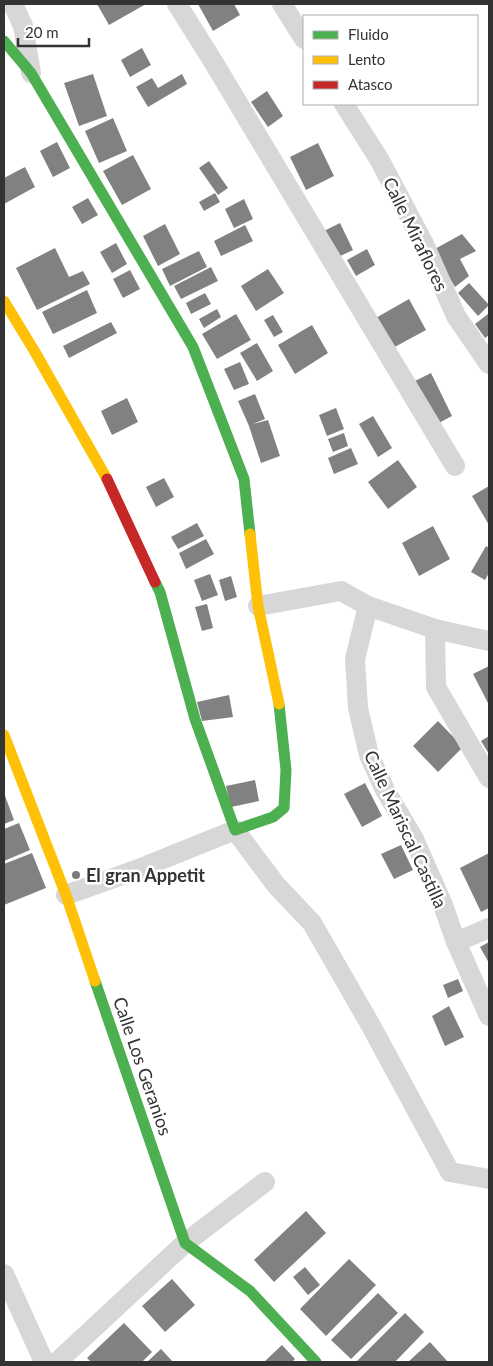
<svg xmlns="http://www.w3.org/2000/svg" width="493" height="1366" viewBox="0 0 493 1366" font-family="Lato,sans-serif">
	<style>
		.building { fill: #818181 }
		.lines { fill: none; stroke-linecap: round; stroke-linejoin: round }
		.street { stroke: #d7d7d7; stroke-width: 20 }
		.fast { stroke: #4caf50; stroke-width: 11 }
		.slow { stroke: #ffc107; stroke-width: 11 }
		.jam { stroke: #c62828; stroke-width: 11 }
		.poi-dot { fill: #7a7a7a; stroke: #fff; stroke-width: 2 }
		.labels { text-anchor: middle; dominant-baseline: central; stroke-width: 5; stroke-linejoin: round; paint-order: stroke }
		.street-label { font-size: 18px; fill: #333; stroke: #fff }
		.poi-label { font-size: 18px; font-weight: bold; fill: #333; stroke: #fff; text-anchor: start }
	</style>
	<rect width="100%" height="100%" fill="#fff"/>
	<path class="building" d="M 97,4 L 146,4 L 109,25 Z
		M 198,4 L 234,4 L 240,15 L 213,31 Z
		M 142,48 L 151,65 L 130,77 L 121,60 Z
		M 93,74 L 107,116 L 79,126 L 64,83 Z
		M 182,74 L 187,84 L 148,107 L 136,87 L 152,78 L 158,88 Z
		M 267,91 L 283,116 L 268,127 L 251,102 Z
		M 113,118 L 127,151 L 99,163 L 85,131 Z
		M 57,142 L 70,168 L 53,177 L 40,151 Z
		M 318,143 L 334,176 L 306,190 L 290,157 Z
		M 133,155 L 151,189 L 122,205 L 103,171 Z
		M 209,161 L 228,188 L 218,195 L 199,168 Z
		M 25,167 L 35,187 L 4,204 L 4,178 Z
		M 215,193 L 220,202 L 204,211 L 199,202 Z
		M 88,198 L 98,215 L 82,224 L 72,207 Z
		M 244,199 L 253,219 L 234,228 L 225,209 Z
		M 340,223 L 353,250 L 336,258 L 324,231 Z
		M 165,224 L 180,254 L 158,266 L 143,236 Z
		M 245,225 L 253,241 L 221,256 L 214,241 Z
		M 462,234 L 476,251 L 460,259 L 469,276 L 455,287 L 433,250 Z
		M 116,243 L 127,264 L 112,273 L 100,252 Z
		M 55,248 L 69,277 L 83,271 L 90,284 L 37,310 L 16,268 Z
		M 367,249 L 375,265 L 356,276 L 347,260 Z
		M 199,251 L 207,267 L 170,286 L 162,269 Z
		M 211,267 L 218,281 L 181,299 L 174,286 Z
		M 268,269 L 284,293 L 256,311 L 241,286 Z
		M 130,270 L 140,289 L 123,298 L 113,279 Z
		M 469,283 L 489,305 L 478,316 L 458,293 Z
		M 87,290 L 97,313 L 53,334 L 42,312 Z
		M 205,293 L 211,304 L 191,314 L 186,303 Z
		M 409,299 L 426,330 L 391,349 L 374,319 Z
		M 217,309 L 221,317 L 204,328 L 199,319 Z
		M 236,314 L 251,340 L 217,359 L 202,334 Z
		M 488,314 L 489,316 L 489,335 L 485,338 L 475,324 Z
		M 273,315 L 283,332 L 274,337 L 264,320 Z
		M 111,322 L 117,333 L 69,358 L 63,346 Z
		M 312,325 L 328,353 L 295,374 L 278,345 Z
		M 257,343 L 273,371 L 257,381 L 240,353 Z
		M 240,362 L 249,384 L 234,390 L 224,369 Z
		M 431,373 L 452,416 L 435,425 L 413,382 Z
		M 255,394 L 265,419 L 253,424 L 268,420 L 280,456 L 261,463 L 249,426 L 238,401 Z
		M 127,398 L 138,422 L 112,435 L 101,411 Z
		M 336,408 L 344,429 L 327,436 L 319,415 Z
		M 373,416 L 392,448 L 378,457 L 359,424 Z
		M 344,433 L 348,446 L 333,452 L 328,439 Z
		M 351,448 L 358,464 L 334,474 L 328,458 Z
		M 398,460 L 417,487 L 388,509 L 368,482 Z
		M 164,478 L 174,497 L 156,507 L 146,487 Z
		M 489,486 L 489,525 L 472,496 Z
		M 197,523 L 204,536 L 178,549 L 171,537 Z
		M 433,526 L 450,559 L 419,576 L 402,543 Z
		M 206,539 L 214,554 L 186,569 L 179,553 Z
		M 486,546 L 489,548 L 489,573 L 485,580 L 471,572 Z
		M 210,574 L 218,595 L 202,601 L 194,580 Z
		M 231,576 L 237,597 L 225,601 L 219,580 Z
		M 207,604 L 213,628 L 202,631 L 195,607 Z
		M 489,666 L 489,705 L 473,674 Z
		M 229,695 L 233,717 L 202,721 L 197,702 Z
		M 438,721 L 463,747 L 438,772 L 413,746 Z
		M 489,736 L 489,754 L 481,741 Z
		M 255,780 L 259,801 L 231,807 L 226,786 Z
		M 365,783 L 382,816 L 362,827 L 344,794 Z
		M 4,793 L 14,820 L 4,824 Z
		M 19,823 L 30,850 L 4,861 L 4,829 Z
		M 401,845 L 413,870 L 394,879 L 381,854 Z
		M 32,853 L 46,888 L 4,905 L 4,864 Z
		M 489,853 L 489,908 L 481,912 L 460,868 Z
		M 489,942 L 489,963 L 480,947 Z
		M 458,979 L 463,991 L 448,998 L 443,985 Z
		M 449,1006 L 464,1037 L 445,1046 L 432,1016 Z
		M 306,1211 L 326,1233 L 274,1282 L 254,1260 Z
		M 349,1259 L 376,1285 L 326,1336 L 300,1309 Z
		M 305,1267 L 320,1285 L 308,1295 L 293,1277 Z
		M 172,1279 L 195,1305 L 165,1332 L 142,1306 Z
		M 378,1293 L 398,1313 L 351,1359 L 331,1340 Z
		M 405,1313 L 424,1332 L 395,1362 L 356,1362 Z
		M 124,1323 L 152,1352 L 142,1362 L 91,1362 L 87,1358 Z
		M 430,1342 L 448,1362 L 408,1362 Z
		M 282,1345 L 295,1359 L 292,1362 L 264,1362 Z
		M 161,1349 L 173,1362 L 147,1362 Z"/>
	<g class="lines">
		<path class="street" d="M 13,4 L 23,26 L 31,73
			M 177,4 L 214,63 L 455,466
			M 282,4 L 304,39
			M 344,104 L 379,159 L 424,244 L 456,316 L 489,364
			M 258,606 L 341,591 L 368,606 L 435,629 L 489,641
			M 368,606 L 355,659 L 358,708 L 369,755 L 385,790 L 414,839 L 443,905 L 456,942 L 489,1016
			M 435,629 L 436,687 L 489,778
			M 66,895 L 136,870 L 235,830 L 276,885 L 312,923 L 370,1024 L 450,1172 L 489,1179
			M 456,942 L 489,928
			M 4,1274 L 44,1362
			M 57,1362 L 185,1243 L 265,1182"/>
		<path class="fast" d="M 4,41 L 31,73 L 193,347 L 244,479 L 250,534
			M 155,582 L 160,592 L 195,719 L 235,830 L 273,817 L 284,808 L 286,770 L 279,704
			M 95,981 L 185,1243 L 250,1291 L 316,1362"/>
		<path class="slow" d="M 4,301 L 35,352 L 107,479
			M 250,534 L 258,606 L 279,704
			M 4,735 L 66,895 L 95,981"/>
		<path class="jam" d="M 107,479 L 155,582"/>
	</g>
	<circle class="poi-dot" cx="76" cy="875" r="5"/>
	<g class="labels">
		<g class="street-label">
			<text transform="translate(416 234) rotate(64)">Calle Miraflores</text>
			<text transform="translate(406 829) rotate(65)">Calle Mariscal Castilla</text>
			<text transform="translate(143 1066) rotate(71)">Calle Los Geranios</text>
		</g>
		<g class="poi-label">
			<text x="86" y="875">El gran Appetit</text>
		</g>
	</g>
	<rect width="493" height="1366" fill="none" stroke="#333333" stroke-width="10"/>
	<rect x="303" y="15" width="175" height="90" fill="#ffffff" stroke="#adadad"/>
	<rect x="313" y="31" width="25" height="8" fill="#4caf50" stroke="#adadad"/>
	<text x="348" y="40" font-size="15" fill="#333333">Fluido</text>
	<rect x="313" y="56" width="25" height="8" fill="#ffc107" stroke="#adadad"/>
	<text x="348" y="65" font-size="15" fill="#333333">Lento</text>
	<rect x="313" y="81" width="25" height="8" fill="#c62828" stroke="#adadad"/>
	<text x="348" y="90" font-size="15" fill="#333333">Atasco</text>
	<path d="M18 38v8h71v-8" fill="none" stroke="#333333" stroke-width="2.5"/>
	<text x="25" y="38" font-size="15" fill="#333333" stroke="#ffffff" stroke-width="4" paint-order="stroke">20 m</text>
</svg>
